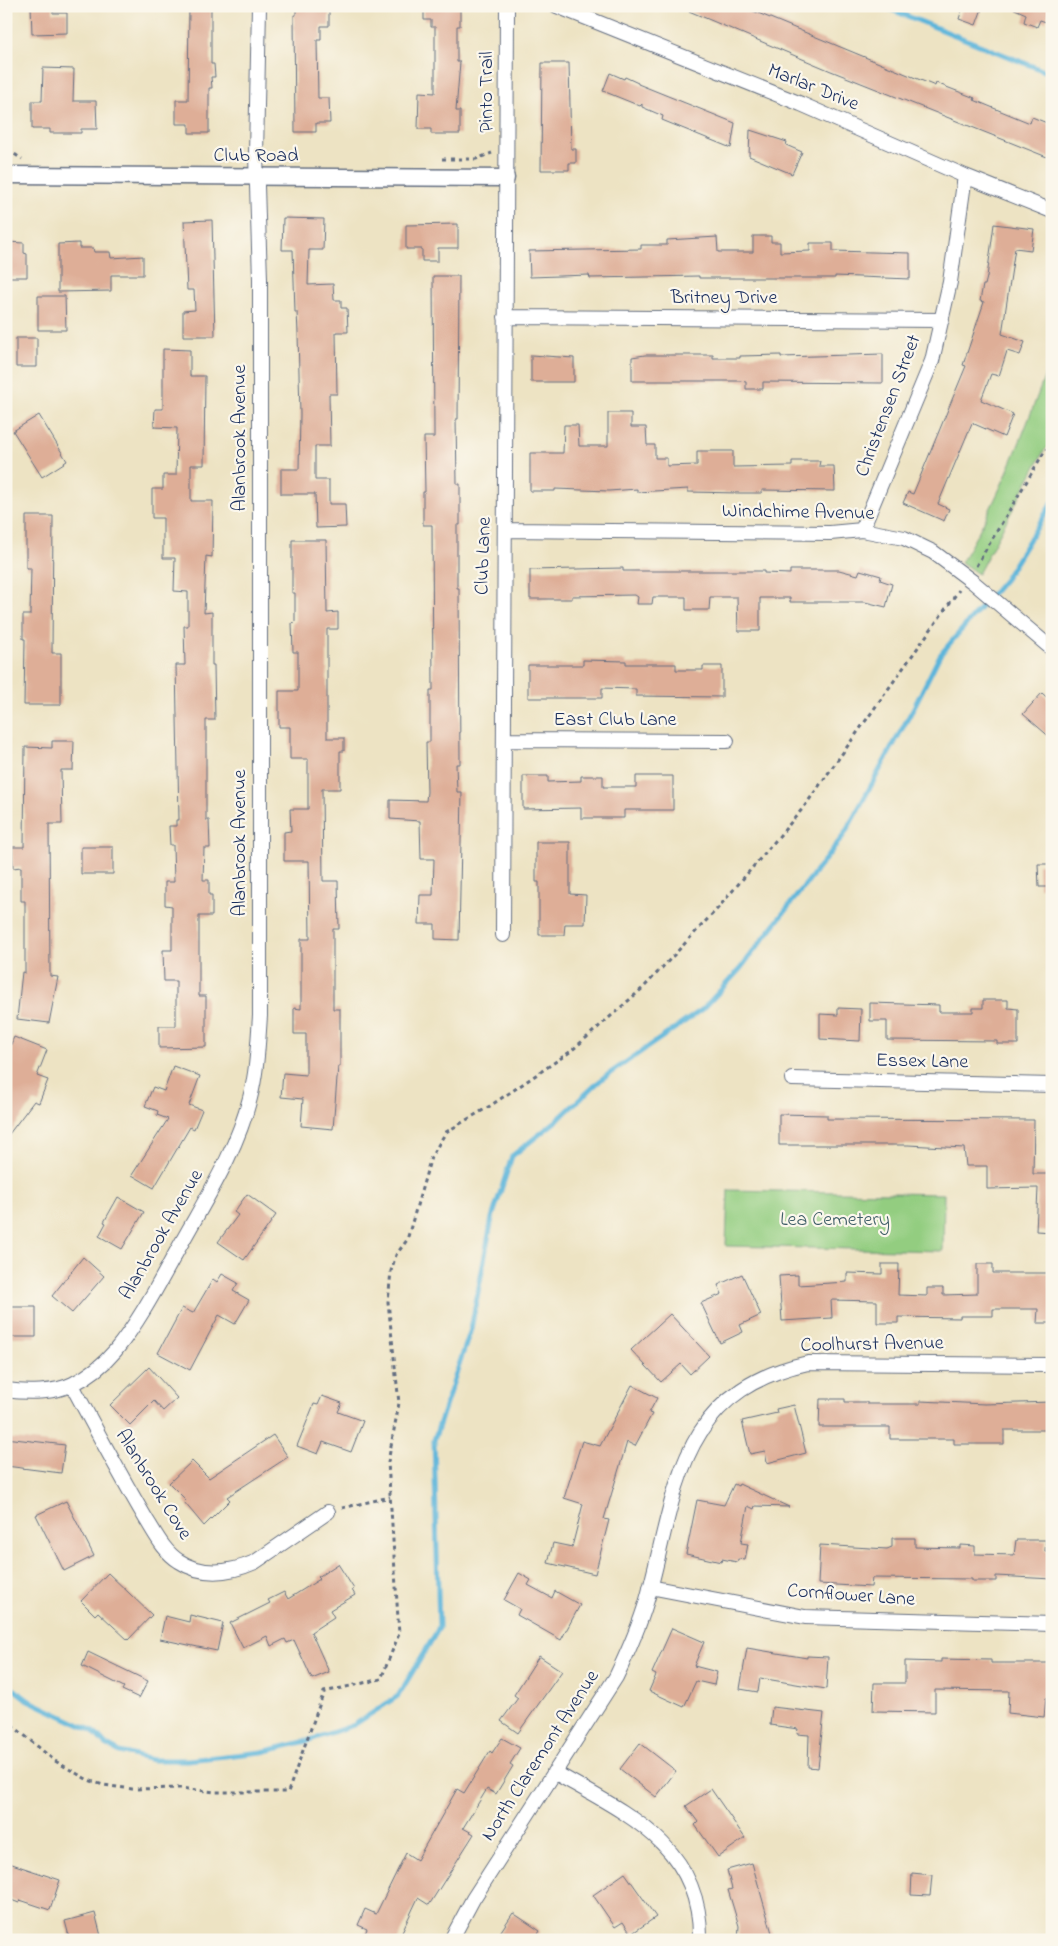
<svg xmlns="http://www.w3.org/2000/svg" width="1058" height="1946" viewBox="0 0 1058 1946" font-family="'Indie Flower',sans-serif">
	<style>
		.green { fill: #93cd80; stroke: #577e6f }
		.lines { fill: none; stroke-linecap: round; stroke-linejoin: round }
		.stream { stroke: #5db5da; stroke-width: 5 }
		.building { fill: #deae97 }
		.minor-casing { stroke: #646e81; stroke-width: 16 }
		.tertiary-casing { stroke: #646e81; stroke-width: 19 }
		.path { stroke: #646e81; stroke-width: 3; stroke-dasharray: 4 4; stroke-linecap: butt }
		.minor { stroke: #fff; stroke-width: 14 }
		.tertiary { stroke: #fff; stroke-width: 16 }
		.labels { text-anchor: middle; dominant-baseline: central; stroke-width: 4.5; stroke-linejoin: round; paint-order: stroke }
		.street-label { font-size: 20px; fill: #1b2f5e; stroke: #fbf7ec }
		.park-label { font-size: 20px; fill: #3f5e68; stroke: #fbf7ec }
	</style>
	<rect width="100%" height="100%" fill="#fbf7ec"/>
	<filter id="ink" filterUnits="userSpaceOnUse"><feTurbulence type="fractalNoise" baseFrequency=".02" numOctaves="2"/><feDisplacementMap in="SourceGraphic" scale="10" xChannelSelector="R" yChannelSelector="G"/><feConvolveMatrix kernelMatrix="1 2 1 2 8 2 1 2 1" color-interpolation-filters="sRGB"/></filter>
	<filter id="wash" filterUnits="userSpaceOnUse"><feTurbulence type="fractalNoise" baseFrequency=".0096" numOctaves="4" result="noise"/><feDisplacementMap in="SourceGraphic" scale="20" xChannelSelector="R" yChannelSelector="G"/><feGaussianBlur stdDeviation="1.12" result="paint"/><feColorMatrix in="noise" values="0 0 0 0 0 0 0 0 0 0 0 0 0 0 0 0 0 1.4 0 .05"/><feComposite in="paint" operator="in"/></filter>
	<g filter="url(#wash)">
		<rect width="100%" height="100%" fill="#ede3c3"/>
		<path class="green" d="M 1052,356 L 1052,443 L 1044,451 L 978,574 L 961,562 C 1001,497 1026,427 1052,356 Z
			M 728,1190 L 944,1194 L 943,1251 L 726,1246 Z"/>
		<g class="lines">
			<path class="stream" d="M 882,6 L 1052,74
				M 6,1683 L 28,1700 L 93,1731 L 105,1744 L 120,1752 L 152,1760 L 188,1760 L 262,1752 L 307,1741 L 354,1725 L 398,1696 L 439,1628 L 434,1440 L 471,1329 L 492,1218 L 512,1156 L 555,1122 L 603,1078 L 703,1009 L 740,969 L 844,835 L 913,709 L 940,655 L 1005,579 L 1052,503"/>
		</g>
		<g id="blocks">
			<path class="building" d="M 31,6 L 53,6 L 53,13 L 67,13 L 67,33 L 32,34 Z
				M 189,6 L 211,6 L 211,64 L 214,64 L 215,77 L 211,77 L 212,88 L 209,88 L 209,133 L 189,133 L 189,124 L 176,124 L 176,100 L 188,100 Z
				M 296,6 L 321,6 L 321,9 L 329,9 L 329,26 L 321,26 L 321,40 L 317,40 L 318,98 L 329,98 L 330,123 L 316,123 L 316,132 L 295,132 L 294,15 L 296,15 Z
				M 424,6 L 460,6 L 460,26 L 457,26 L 457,62 L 460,62 L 456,111 L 460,111 L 460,134 L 431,134 L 431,129 L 418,129 L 419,92 L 435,93 L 435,27 L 431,27 L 431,20 L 424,20 Z
				M 677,6 L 741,6 L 935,86 L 936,83 L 975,98 L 974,100 L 1030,123 L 1032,117 L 1052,125 L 1052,159 L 831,71 Z
				M 963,6 L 983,6 L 976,25 L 959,19 Z
				M 1008,6 L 1051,6 L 1046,22 L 1040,20 L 1037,27 L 1024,22 L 1026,14 Z
				M 542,63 L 569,63 L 571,149 L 576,149 L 576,163 L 569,163 L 569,170 L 541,170 Z
				M 43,68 L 74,69 L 73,101 L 96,101 L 97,129 L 81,129 L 81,133 L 50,133 L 50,129 L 32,129 L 32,101 L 42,101 Z
				M 610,73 L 624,79 L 625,77 L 638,83 L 638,84 L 735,123 L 731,148 L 662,120 L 663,116 L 642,107 L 642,104 L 640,106 L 603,91 Z
				M 750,130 L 787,142 L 786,145 L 802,152 L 792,174 L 749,156 Z
				M 283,218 L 324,219 L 323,250 L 309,250 L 308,285 L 333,284 L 334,300 L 341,300 L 341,308 L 347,308 L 348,332 L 336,332 L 337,394 L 329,394 L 330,446 L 315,446 L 315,480 L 329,480 L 329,504 L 345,504 L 346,527 L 316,528 L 315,494 L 281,494 L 281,469 L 299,469 L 300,414 L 298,333 L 297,312 L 295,312 L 293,250 L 282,250 Z
				M 212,220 L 215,336 L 183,336 L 183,311 L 195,310 L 194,290 L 187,290 L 184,221 Z
				M 458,224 L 458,248 L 438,248 L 438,261 L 422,261 L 422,249 L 406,249 L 406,225 Z
				M 994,224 L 1034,229 L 1031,250 L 1015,248 L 1002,334 L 1025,342 L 1020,355 L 1007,351 L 999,376 L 991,374 L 981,400 L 1013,414 L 1004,437 L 972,423 L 938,504 L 949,509 L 944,521 L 903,503 L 908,492 L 913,494 L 966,366 L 963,365 L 984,302 L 980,301 L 983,285 L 985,285 L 987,277 Z
				M 753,236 L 771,236 L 771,242 L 780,242 L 780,252 L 810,251 L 810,243 L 833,243 L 833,251 L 910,253 L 910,279 L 835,276 L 835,278 L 699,278 L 699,276 L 590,278 L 589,275 L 530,277 L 529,251 L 641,249 L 641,245 L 667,245 L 667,240 L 717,237 L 718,252 L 753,252 Z
				M 7,242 L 24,243 L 24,253 L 27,254 L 27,277 L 6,277 Z
				M 79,243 L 79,248 L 93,248 L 94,252 L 110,252 L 111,258 L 143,256 L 143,275 L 111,275 L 111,291 L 58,292 L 58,244 Z
				M 433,276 L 459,276 L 458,419 L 456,419 L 457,484 L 460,484 L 460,525 L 457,525 L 457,588 L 459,588 L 460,764 L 456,764 L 457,792 L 462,792 L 459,940 L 435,939 L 435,924 L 419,924 L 420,895 L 433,895 L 434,859 L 421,859 L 420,821 L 390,819 L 390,800 L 426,801 L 427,792 L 426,742 L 430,742 L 430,690 L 433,690 L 432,525 L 423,525 L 423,492 L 425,492 L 424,437 L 434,437 L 434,431 Z
				M 38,296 L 65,296 L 66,330 L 38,330 Z
				M 16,338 L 37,338 L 37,367 L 16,367 Z
				M 163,349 L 190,350 L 190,376 L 205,376 L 204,465 L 191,465 L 191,501 L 213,501 L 212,557 L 206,556 L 204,613 L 212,612 L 212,665 L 214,665 L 215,720 L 206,720 L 206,820 L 209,820 L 210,848 L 204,848 L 203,880 L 209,880 L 209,895 L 212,895 L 212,916 L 199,916 L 199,996 L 206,996 L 206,1047 L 159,1048 L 159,1026 L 176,1026 L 176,981 L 164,981 L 163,950 L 172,950 L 172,906 L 165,905 L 165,882 L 174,882 L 173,845 L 170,845 L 169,826 L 176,826 L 176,820 L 179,820 L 176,665 L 185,665 L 184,626 L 188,626 L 188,592 L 174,591 L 175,558 L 163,558 L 163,518 L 152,518 L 152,489 L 163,489 L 163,475 L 176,475 L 177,428 L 154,427 L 155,409 L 163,409 Z
				M 883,354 L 883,383 L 763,382 L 763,389 L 746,389 L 746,382 L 740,381 L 632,381 L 632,357 L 645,355 L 713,355 L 713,358 L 740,358 L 740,356 L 781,355 L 781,357 Z
				M 531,355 L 574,358 L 574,382 L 531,382 Z
				M 608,413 L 631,413 L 631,427 L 646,427 L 647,445 L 655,445 L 655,458 L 667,458 L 667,466 L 697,465 L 697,451 L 733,451 L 733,467 L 792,466 L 792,461 L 820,461 L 819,466 L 834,466 L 835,491 L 762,490 L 762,493 L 740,493 L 688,492 L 688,489 L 637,492 L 637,489 L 609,491 L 555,489 L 555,491 L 530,491 L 530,453 L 563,453 L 564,425 L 578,425 L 579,446 L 608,446 Z
				M 39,415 L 67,461 L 42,477 L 13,431 Z
				M 26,516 L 53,516 L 52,653 L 61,653 L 61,705 L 24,705 L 25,639 L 23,639 L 23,615 L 30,615 L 31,568 L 26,568 Z
				M 292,540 L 326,540 L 327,613 L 338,612 L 338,629 L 327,629 L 327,738 L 344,738 L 344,751 L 340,751 L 340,789 L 322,789 L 323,881 L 338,881 L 339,929 L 333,929 L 333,1009 L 340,1009 L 340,1066 L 338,1066 L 333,1129 L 301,1126 L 303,1099 L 281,1097 L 283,1073 L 306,1075 L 306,1034 L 294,1034 L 294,1008 L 301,1009 L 301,939 L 310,939 L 309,861 L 284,861 L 284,832 L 291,831 L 290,809 L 308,809 L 308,759 L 290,759 L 290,727 L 279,727 L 279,691 L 298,691 L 298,652 L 293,652 L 292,623 L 295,622 L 295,593 L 292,593 Z
				M 623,568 L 623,571 L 764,571 L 764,573 L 790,574 L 790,570 L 839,570 L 858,575 L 860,570 L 881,576 L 880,580 L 892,584 L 886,607 L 865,602 L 790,602 L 790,598 L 760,598 L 760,631 L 738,631 L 737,597 L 710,597 L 709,610 L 686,610 L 686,597 L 653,597 L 652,604 L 637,604 L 638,597 L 635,595 L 572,596 L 572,599 L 530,599 L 530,570 Z
				M 583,660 L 626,661 L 626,664 L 676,664 L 676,670 L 703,670 L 703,666 L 722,666 L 722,697 L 636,696 L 636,689 L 602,688 L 602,698 L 528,698 L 528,665 L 583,665 Z
				M 1042,693 L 1052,702 L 1052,739 L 1023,714 Z
				M 52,741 L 74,741 L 73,770 L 61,770 L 62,824 L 49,824 L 50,976 L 58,977 L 49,1023 L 17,1019 L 22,972 L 25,973 L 25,901 L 21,901 L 21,867 L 13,868 L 12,847 L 24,847 L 25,747 L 52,748 Z
				M 523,776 L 548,776 L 548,782 L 581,781 L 581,776 L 603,776 L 603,787 L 636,787 L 636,776 L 673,776 L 673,810 L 624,810 L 624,818 L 581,818 L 581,808 L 523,809 Z
				M 536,842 L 570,842 L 570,894 L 586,895 L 585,924 L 565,924 L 564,935 L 539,935 L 539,882 L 536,882 Z
				M 81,847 L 113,847 L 113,874 L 81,874 Z
				M 1038,864 L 1052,864 L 1052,887 L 1039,887 Z
				M 983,1000 L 1008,1000 L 1008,1008 L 1018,1009 L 1018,1044 L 997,1044 L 997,1041 L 887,1040 L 887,1021 L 870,1021 L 870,1003 L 939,1005 L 939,1012 L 973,1012 L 973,1008 L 983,1008 Z
				M 838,1008 L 861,1009 L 860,1041 L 820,1039 L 820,1014 L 838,1015 Z
				M 14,1037 L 47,1050 L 37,1076 L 48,1080 L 39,1103 L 34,1101 L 6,1138 L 6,1056 Z
				M 173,1066 L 200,1076 L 189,1105 L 202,1110 L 194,1129 L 190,1127 L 154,1188 L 132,1175 L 168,1119 L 157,1115 L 158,1111 L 145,1106 L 153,1087 L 164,1091 Z
				M 779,1114 L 827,1115 L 827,1119 L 1034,1120 L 1033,1174 L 1052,1174 L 1052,1232 L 1036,1231 L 1038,1188 L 987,1189 L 987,1166 L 966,1166 L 964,1148 L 908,1145 L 779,1145 Z
				M 247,1194 L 276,1215 L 244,1260 L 218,1242 L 238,1215 L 234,1212 Z
				M 118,1197 L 144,1212 L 122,1249 L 99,1236 L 106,1223 L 104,1222 Z
				M 83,1257 L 104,1276 L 72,1313 L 52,1296 Z
				M 882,1264 L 899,1264 L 898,1295 L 927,1296 L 927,1288 L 943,1288 L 943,1295 L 977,1294 L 977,1264 L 993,1264 L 993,1273 L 1052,1273 L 1052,1323 L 1037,1323 L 1038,1309 L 993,1309 L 993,1316 L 960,1316 L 960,1318 L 898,1317 L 898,1323 L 877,1323 L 877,1301 L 831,1300 L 832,1318 L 782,1321 L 779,1276 L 798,1275 L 798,1285 L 847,1282 L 847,1273 L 882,1274 Z
				M 222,1274 L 238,1283 L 233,1291 L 249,1300 L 235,1324 L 219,1315 L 190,1370 L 158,1353 L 182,1308 L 193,1313 L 213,1279 L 217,1282 Z
				M 742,1274 L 761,1315 L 740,1325 L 743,1332 L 720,1343 L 701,1303 L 722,1294 L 718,1285 Z
				M 6,1307 L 36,1307 L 36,1337 L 6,1337 Z
				M 670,1314 L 709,1356 L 690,1374 L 681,1364 L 661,1382 L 631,1350 Z
				M 149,1367 L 177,1398 L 163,1411 L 154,1401 L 130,1425 L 110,1405 Z
				M 632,1385 L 657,1398 L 649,1413 L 652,1414 L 635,1446 L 627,1442 L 604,1519 L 609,1520 L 595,1574 L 548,1563 L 553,1543 L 572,1547 L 583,1504 L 564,1498 L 582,1441 L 600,1446 Z
				M 322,1396 L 342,1403 L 338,1412 L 363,1421 L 351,1452 L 323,1442 L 318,1454 L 297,1446 L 314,1404 L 318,1405 Z
				M 820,1399 L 845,1399 L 845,1402 L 867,1402 L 867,1404 L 920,1404 L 920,1401 L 985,1404 L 1052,1402 L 1052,1430 L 1004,1430 L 1004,1444 L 954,1444 L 954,1439 L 890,1439 L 890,1427 L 819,1427 Z
				M 794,1405 L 806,1453 L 767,1463 L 765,1451 L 750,1454 L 742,1421 L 777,1413 L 776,1409 Z
				M 273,1435 L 288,1457 L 227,1497 L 230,1500 L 204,1526 L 184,1502 L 186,1500 L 169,1483 L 192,1461 L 209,1478 Z
				M 6,1438 L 65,1445 L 61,1473 L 6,1466 Z
				M 734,1484 L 738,1486 L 739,1484 L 789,1507 L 755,1506 L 754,1509 L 748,1506 L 741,1543 L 748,1544 L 745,1560 L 738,1559 L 737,1562 L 722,1559 L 721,1562 L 686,1554 L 697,1500 L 724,1505 Z
				M 66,1501 L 94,1556 L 64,1571 L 36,1515 Z
				M 892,1538 L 915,1538 L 915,1547 L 960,1548 L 960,1545 L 975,1546 L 975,1554 L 1014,1555 L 1016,1540 L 1046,1540 L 1045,1551 L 1052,1551 L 1052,1579 L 996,1576 L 996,1581 L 972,1581 L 972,1579 L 872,1578 L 871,1587 L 818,1584 L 820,1545 L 887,1549 L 892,1547 Z
				M 338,1564 L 354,1589 L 352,1590 L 355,1595 L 330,1610 L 334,1617 L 311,1632 L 329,1672 L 312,1679 L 294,1640 L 287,1643 L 285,1639 L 271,1646 L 267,1636 L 243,1648 L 230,1623 L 270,1603 L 268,1600 L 284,1592 L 288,1599 L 320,1579 L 318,1577 Z
				M 108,1573 L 152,1615 L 128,1640 L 98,1612 L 95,1615 L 81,1601 Z
				M 519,1573 L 531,1580 L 528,1585 L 552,1598 L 555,1591 L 580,1605 L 561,1640 L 517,1615 L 520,1609 L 504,1600 Z
				M 190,1615 L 223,1623 L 217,1651 L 160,1639 L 165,1616 L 189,1622 Z
				M 672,1628 L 704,1642 L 694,1666 L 717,1672 L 714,1685 L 696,1681 L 684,1707 L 649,1691 L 656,1675 L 652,1673 Z
				M 747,1648 L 807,1658 L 807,1656 L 828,1657 L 826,1689 L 760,1678 L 758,1692 L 740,1689 Z
				M 88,1652 L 148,1681 L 139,1698 L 122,1690 L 124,1687 L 82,1666 Z
				M 539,1656 L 562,1671 L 518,1733 L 501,1721 L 518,1698 L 514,1695 Z
				M 941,1659 L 991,1660 L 991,1663 L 1052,1663 L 1052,1698 L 1046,1698 L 1044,1717 L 1008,1713 L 1009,1691 L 935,1690 L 935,1712 L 873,1711 L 874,1683 L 905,1683 L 905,1661 L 941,1662 Z
				M 772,1707 L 824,1713 L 818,1768 L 808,1767 L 809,1735 L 797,1734 L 798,1729 L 770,1725 Z
				M 502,1738 L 520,1748 L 510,1764 L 513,1766 L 496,1794 L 487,1789 L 463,1828 L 474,1834 L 429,1905 L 418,1898 L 398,1940 L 362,1940 L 367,1929 L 358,1925 L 365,1909 L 376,1914 L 406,1853 L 417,1860 L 457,1789 L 464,1793 L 490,1751 L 492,1753 Z
				M 640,1743 L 676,1771 L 656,1797 L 620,1769 Z
				M 711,1789 L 745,1838 L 718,1857 L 695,1825 L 698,1822 L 686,1806 Z
				M 6,1862 L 60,1880 L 50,1910 L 20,1900 L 19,1903 L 6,1898 Z
				M 752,1863 L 774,1940 L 738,1940 L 739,1926 L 728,1890 L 732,1889 L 727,1870 Z
				M 625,1873 L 656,1917 L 631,1934 L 623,1922 L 615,1927 L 593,1895 Z
				M 912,1873 L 932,1875 L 930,1896 L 911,1895 Z
				M 95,1913 L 102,1940 L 70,1940 L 65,1921 Z
				M 513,1913 L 540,1931 L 534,1940 L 495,1940 Z"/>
		</g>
	</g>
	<g filter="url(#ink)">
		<use href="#blocks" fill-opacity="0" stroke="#646e81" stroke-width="1"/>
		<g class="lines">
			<g class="minor-casing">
				<path id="minor" d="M 557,6 L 801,104 L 965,176 L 1052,211
					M 505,317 L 942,320
					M 506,530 L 830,533 L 862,530 L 904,538 L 933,552 L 973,582 L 1052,649
					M 862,530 L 932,361 L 950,282 L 965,176
					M 504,740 L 727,741
					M 503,935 L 507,6
					M 792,1079 L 1052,1085
					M 72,1385 C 96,1430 120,1475 146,1519 C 155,1533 164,1552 179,1561 C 203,1577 230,1573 255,1562 L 328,1512
					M 6,1390 C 26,1393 55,1393 73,1384 C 89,1376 104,1364 115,1351 C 142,1318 161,1279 182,1242 C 208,1195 237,1150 250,1098 C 257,1072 258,1043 260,1016 L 260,279 L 256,155 L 259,6
					M 650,1587 L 805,1617 L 1052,1624
					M 554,1772 C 625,1813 702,1845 700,1940
					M 451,1940 L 473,1899 L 616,1677 C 628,1652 639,1627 647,1600 C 677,1493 676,1392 808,1363 L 1052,1365"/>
			</g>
			<g class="tertiary-casing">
				<path id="tertiary" d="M 6,175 L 506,178"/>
			</g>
			<path class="path" d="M 8,150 L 22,159
				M 442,159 L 476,159 L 492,153
				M 976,566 L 1043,454 L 1052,444
				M 342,1508 L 390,1497
				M 6,1720 L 55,1761 L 88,1780 L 103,1785 L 132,1789 L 181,1788 L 214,1792 L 288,1792 L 324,1692 L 381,1679 L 399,1634 L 388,1462 L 399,1403 L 388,1302 L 391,1271 L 396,1255 L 407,1240 L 431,1157 L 446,1132 L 490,1106 L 570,1052 L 644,987 L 718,908 L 804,807 L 959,590"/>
			<use href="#minor" class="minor"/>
			<use href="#tertiary" class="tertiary"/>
		</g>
	</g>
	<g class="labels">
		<g class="street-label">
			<text transform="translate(813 88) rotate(22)">Marlar Drive</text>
			<text transform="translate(487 92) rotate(-90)">Pinto Trail</text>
			<text x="256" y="156">Club Road</text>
			<text x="724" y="298">Britney Drive</text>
			<text transform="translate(889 406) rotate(-69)">Christensen Street</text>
			<text transform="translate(240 438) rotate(-90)">Alanbrook Avenue</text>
			<text transform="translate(798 513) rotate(1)">Windchime Avenue</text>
			<text transform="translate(484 556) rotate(-88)">Club Lane</text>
			<text x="615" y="720">East Club Lane</text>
			<text transform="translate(240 843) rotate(-90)">Alanbrook Avenue</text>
			<text transform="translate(922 1062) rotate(1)">Essex Lane</text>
			<text transform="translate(162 1235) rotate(-60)">Alanbrook Avenue</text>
			<text transform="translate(872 1345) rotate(-1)">Coolhurst Avenue</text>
			<text transform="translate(153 1485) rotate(58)">Alanbrook Cove</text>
			<text transform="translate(851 1596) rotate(4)">Cornflower Lane</text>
			<text transform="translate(541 1756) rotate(-57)">North Claremont Avenue</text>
		</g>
		<g class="park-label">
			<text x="835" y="1220">Lea Cemetery</text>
		</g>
	</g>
	<rect width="1058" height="1946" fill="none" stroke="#fbf7ec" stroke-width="25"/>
</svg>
